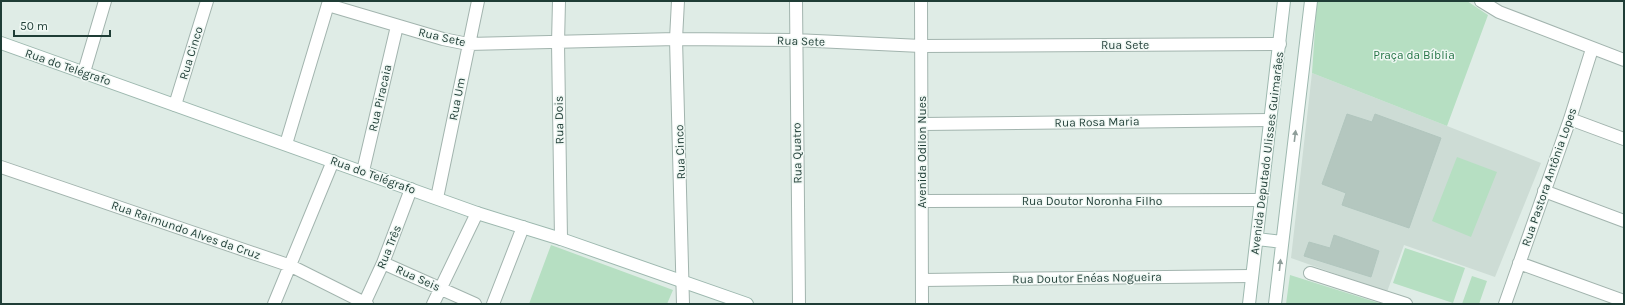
<svg xmlns="http://www.w3.org/2000/svg" width="1625" height="305" viewBox="0 0 1625 305" font-family="Karla,sans-serif">
	<style>
		.built { fill: #cddcd5 }
		.green { fill: #b6dfc2 }
		.building { fill: #b4c7bf; stroke: #b1c6be }
		.lines { fill: none; stroke-linecap: round; stroke-linejoin: round }
		.street-casing { stroke: #a2b4ae; stroke-width: 14 }
		.secondary-casing { stroke: #9db8af; stroke-width: 14 }
		.street { stroke: #fff; stroke-width: 12 }
		.secondary { stroke: #fff; stroke-width: 12 }
		.oneway { fill: #8f9e9a }
		.labels { text-anchor: middle; dominant-baseline: central; stroke-width: 3; stroke-linejoin: round; paint-order: stroke }
		.street-label { font-size: 12px; fill: #1f3d36; stroke: #f0f8f4 }
		.park-label { font-size: 12px; fill: #277648; stroke: #f0f8f4 }
	</style>
	<rect width="100%" height="100%" fill="#dfece6"/>
	<path class="built" d="M 1312,73 L 1541,163 L 1495,277 L 1404,245 L 1387,292 L 1291,258 Z"/>
	<path class="green" d="M 1317,1 L 1467,1 L 1488,15 L 1447,126 L 1312,73 Z
		M 1457,157 L 1497,172 L 1471,237 L 1432,221 Z
		M 551,245 L 673,290 L 667,304 L 529,304 Z
		M 1405,248 L 1465,268 L 1453,303 L 1393,283 Z
		M 1290,275 L 1382,304 L 1286,304 Z
		M 1472,276 L 1487,281 L 1479,304 L 1462,304 Z"/>
	<path class="building" d="M 1347,114 L 1372,122 L 1375,114 L 1441,138 L 1409,228 L 1342,205 L 1346,193 L 1322,184 Z
		M 1334,235 L 1379,251 L 1371,277 L 1304,256 L 1309,242 L 1330,248 Z"/>
	<g class="lines">
		<g class="street-casing">
			<path id="street" d="M 559,1 L 558,43 L 561,239
				M 678,1 L 676,39 L 683,304
				M 796,1 L 799,304
				M 921,1 L 922,304
				M 1481,1 L 1499,12 L 1624,60
				M 328,5 L 443,39 L 468,44 L 676,39 L 795,40 L 921,46 L 1280,44
				M 84,72 L 105,1
				M 175,105 L 207,1
				M 1570,119 L 1624,139
				M 923,124 L 1270,120
				M 286,144 L 329,1
				M 1,167 L 291,266 L 367,304
				M 363,171 L 397,26
				M 1544,191 L 1624,221
				M 437,198 L 478,1
				M 922,201 L 1261,200
				M 383,263 L 475,304
				M 1519,263 L 1624,301
				M 1310,273 L 1406,304
				M 923,280 L 1251,276
				M 274,304 L 333,161
				M 364,304 L 383,263 L 411,189
				M 433,304 L 477,213
				M 493,304 L 523,227
				M 1505,304 L 1570,119 L 1592,49"/>
		</g>
		<g class="secondary-casing">
			<path id="secondary" d="M 1,43 L 477,213 L 561,239 L 747,304
				M 1257,239 L 1282,242
				M 1249,304 L 1284,1
				M 1275,304 L 1311,1"/>
		</g>
		<use href="#street" class="street"/>
		<use href="#secondary" class="secondary"/>
	</g>
	<defs><path id="oneway-solid" d="M-6-.8H1V-3.2L6.5 0L1 3.2V.8H-6Z"/></defs>
	<g class="oneway">
		<use href="#oneway-solid" transform="translate(1295 136) rotate(-83)"/>
		<use href="#oneway-solid" transform="translate(1280 265) rotate(-84)"/>
	</g>
	<g class="labels">
		<g class="street-label">
			<text transform="translate(442 37) rotate(13)">Rua Sete</text>
			<text transform="translate(801 41) rotate(2)">Rua Sete</text>
			<text x="1125" y="45">Rua Sete</text>
			<text transform="translate(191 53) rotate(-73)">Rua Cinco</text>
			<text transform="translate(68 67) rotate(19)">Rua do Telégrafo</text>
			<text transform="translate(380 98) rotate(-77)">Rua Piracaia</text>
			<text transform="translate(457 99) rotate(-79)">Rua Um</text>
			<text transform="translate(559 120) rotate(-91)">Rua Dois</text>
			<text transform="translate(1097 122) rotate(-1)">Rua Rosa Maria</text>
			<text transform="translate(680 152) rotate(-92)">Rua Cinco</text>
			<text transform="translate(922 152) rotate(-90)">Avenida Odilon Nues</text>
			<text transform="translate(797 153) rotate(-91)">Rua Quatro</text>
			<text transform="translate(1267 153) rotate(-83)">Avenida Deputado Ulisses Guimarães</text>
			<text transform="translate(373 175) rotate(20)">Rua do Telégrafo</text>
			<text transform="translate(1549 177) rotate(-71)">Rua Pastora Antônia Lopes</text>
			<text x="1092" y="201">Rua Doutor Noronha Filho</text>
			<text transform="translate(186 230) rotate(19)">Rua Raimundo Alves da Cruz</text>
			<text transform="translate(389 247) rotate(-68)">Rua Três</text>
			<text transform="translate(418 278) rotate(24)">Rua Seis</text>
			<text transform="translate(1087 278) rotate(-1)">Rua Doutor Enéas Nogueira</text>
		</g>
		<g class="park-label">
			<text x="1414" y="55">Praça da Bíblia</text>
		</g>
	</g>
	<rect width="1625" height="305" fill="none" stroke="#1f3d36" stroke-width="4"/>
	<path d="M14 30v6h96v-6" fill="none" stroke="#1f3d36" stroke-width="2"/>
	<text x="20" y="30" font-size="12" fill="#1f3d36" stroke="#f0f8f4" stroke-width="3" paint-order="stroke">50 m</text>
</svg>
